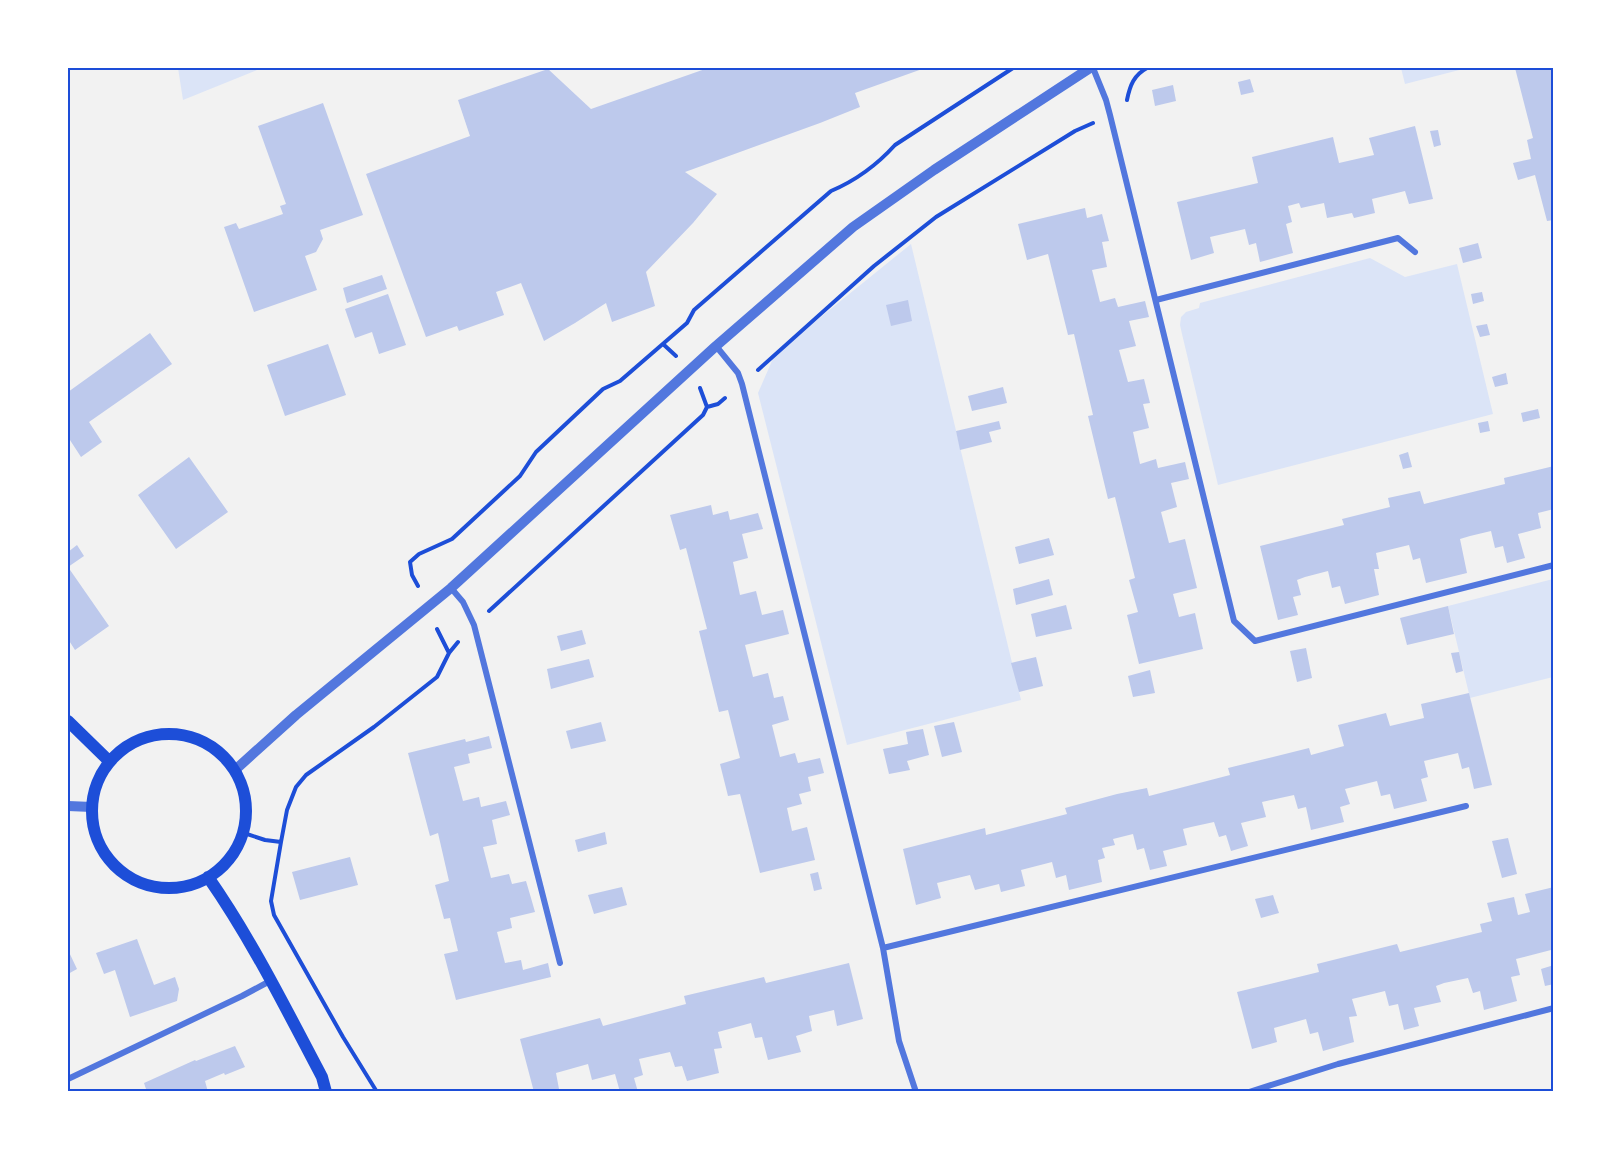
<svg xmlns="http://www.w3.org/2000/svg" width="1621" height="1159" viewBox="0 0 1621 1159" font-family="'PT Sans',sans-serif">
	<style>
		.green { fill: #dbe4f7 }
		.building { fill: #bdc9ec }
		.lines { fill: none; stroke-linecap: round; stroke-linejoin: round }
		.path { stroke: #1d4ed8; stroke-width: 4 }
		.minor { stroke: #5277de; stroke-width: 6 }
		.tertiary { stroke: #5277de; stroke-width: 10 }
		.secondary { stroke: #1d4ed8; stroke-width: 12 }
		.neatline { fill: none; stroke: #1d4ed8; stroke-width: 2 }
	</style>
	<rect width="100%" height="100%" fill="#f2f2f2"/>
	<path class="green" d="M 178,68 L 262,68 L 183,100 Z
		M 1401,68 L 1467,68 L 1405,84 Z
		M 911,244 L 1021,700 L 847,745 L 758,393 L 775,354 Z
		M 1370,258 L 1405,277 L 1457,264 L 1493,414 L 1218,485 L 1182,334 L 1180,325 L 1181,317 L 1186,312 L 1199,308 L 1200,303 Z
		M 1553,579 L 1553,677 L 1470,698 L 1448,606 Z"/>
	<path class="building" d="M 708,68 L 925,68 L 855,93 L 860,107 L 820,123 L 685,172 L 717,194 L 693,223 L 646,272 L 655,306 L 612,322 L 606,303 L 575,323 L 544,341 L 521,283 L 496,292 L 504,315 L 459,331 L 457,326 L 426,337 L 366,174 L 470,136 L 458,100 L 548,69 L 591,109 Z
		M 1515,68 L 1554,68 L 1554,220 L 1547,221 L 1535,175 L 1518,180 L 1513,163 L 1531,159 L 1527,140 L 1533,138 Z
		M 1250,79 L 1254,92 L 1241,95 L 1238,82 Z
		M 1173,85 L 1176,101 L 1155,106 L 1152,90 Z
		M 323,103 L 363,215 L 320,230 L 323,239 L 316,252 L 305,256 L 317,290 L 254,312 L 224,227 L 236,223 L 239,229 L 283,214 L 280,206 L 286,204 L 258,126 Z
		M 1415,126 L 1433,199 L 1409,204 L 1405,191 L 1372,199 L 1375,213 L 1354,218 L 1352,213 L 1327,218 L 1324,203 L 1301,208 L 1299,203 L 1288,206 L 1292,222 L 1286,224 L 1293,253 L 1260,262 L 1256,243 L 1249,245 L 1245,229 L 1210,237 L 1214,253 L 1191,260 L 1177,202 L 1258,183 L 1252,157 L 1333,137 L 1339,163 L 1374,155 L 1369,138 Z
		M 1438,130 L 1441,145 L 1434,147 L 1430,131 Z
		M 1085,208 L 1087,218 L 1102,214 L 1109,241 L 1102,242 L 1107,267 L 1092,270 L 1100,302 L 1115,298 L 1118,307 L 1145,301 L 1149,317 L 1129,321 L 1136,346 L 1119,350 L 1128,382 L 1144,379 L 1150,403 L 1143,404 L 1149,428 L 1133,432 L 1140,464 L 1156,459 L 1158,468 L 1185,462 L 1189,479 L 1171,483 L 1177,507 L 1161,512 L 1169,543 L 1185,539 L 1197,588 L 1173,594 L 1179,617 L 1195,613 L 1203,649 L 1139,664 L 1127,615 L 1138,612 L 1129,580 L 1135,578 L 1115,497 L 1108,499 L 1088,416 L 1093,415 L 1074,334 L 1068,335 L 1048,254 L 1027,260 L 1018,224 Z
		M 1478,243 L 1482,258 L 1463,263 L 1459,248 Z
		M 382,275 L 387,289 L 347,303 L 343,288 Z
		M 1482,292 L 1484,301 L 1473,304 L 1471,294 Z
		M 388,294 L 406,345 L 379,354 L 372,332 L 355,338 L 345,309 Z
		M 908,300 L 912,321 L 891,326 L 886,305 Z
		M 1487,324 L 1490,335 L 1480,337 L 1476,326 Z
		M 150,333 L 172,364 L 89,422 L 102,442 L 81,457 L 68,437 L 68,392 Z
		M 328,344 L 346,395 L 285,416 L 267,365 Z
		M 1506,373 L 1508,384 L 1495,387 L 1492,377 Z
		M 1003,387 L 1007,403 L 972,411 L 968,396 Z
		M 1538,409 L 1540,418 L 1523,422 L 1521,413 Z
		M 999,421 L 1001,429 L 989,432 L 992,442 L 960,450 L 956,431 Z
		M 1488,421 L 1490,431 L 1480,433 L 1478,423 Z
		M 1408,452 L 1412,467 L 1403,469 L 1399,455 Z
		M 189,457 L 228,512 L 176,549 L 138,495 Z
		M 1554,466 L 1554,509 L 1538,513 L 1541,528 L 1518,534 L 1525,558 L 1507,563 L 1503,546 L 1495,548 L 1491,531 L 1470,536 L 1460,539 L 1467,573 L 1426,583 L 1420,558 L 1413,560 L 1409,545 L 1376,553 L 1379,569 L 1374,569 L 1379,595 L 1345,604 L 1340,586 L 1332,588 L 1328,571 L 1305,577 L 1297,580 L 1301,595 L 1293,597 L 1298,615 L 1278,620 L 1260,546 L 1344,525 L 1342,519 L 1390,507 L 1388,498 L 1420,491 L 1424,504 L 1505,484 L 1504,478 Z
		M 711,505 L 713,515 L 728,511 L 730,520 L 758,513 L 763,529 L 742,534 L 748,558 L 733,562 L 740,595 L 756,591 L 762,615 L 783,610 L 789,634 L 745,645 L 753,677 L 768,673 L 774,698 L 783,696 L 789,720 L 772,725 L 780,757 L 795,753 L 798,763 L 820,758 L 824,773 L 808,777 L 811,791 L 799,794 L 802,804 L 787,808 L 792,831 L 807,827 L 815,860 L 760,873 L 740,794 L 728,796 L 720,764 L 740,758 L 728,710 L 719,712 L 699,631 L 707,629 L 686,548 L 680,550 L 670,515 Z
		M 1049,538 L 1054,555 L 1019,564 L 1015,547 Z
		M 77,545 L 84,556 L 68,567 L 109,626 L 75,650 L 68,639 L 68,552 Z
		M 1049,579 L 1053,595 L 1016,605 L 1013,589 Z
		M 1066,605 L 1072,629 L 1036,637 L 1031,614 Z
		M 1448,606 L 1454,634 L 1407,645 L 1400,618 Z
		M 582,630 L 586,644 L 561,651 L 557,636 Z
		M 1306,648 L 1312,678 L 1297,682 L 1290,651 Z
		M 1459,652 L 1463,671 L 1456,673 L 1451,653 Z
		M 1036,657 L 1043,686 L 1019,692 L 1011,663 Z
		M 589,659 L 594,677 L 551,689 L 547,669 Z
		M 1150,670 L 1155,693 L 1133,697 L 1128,676 Z
		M 1469,693 L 1492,785 L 1474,789 L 1469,767 L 1462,769 L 1458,753 L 1424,761 L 1428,777 L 1421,779 L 1427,801 L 1394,809 L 1390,794 L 1381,796 L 1377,781 L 1345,789 L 1350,804 L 1340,807 L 1344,822 L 1311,830 L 1306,807 L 1298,809 L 1294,795 L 1262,802 L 1266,817 L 1241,823 L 1248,846 L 1231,851 L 1226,835 L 1219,837 L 1214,822 L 1191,827 L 1183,829 L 1187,845 L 1163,851 L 1167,866 L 1150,870 L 1144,848 L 1137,850 L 1133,834 L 1113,839 L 1115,845 L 1102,848 L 1105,858 L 1098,860 L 1102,882 L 1069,890 L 1066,875 L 1056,878 L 1052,862 L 1021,870 L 1025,886 L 1001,892 L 999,884 L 975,890 L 970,875 L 937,883 L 941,898 L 916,905 L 903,849 L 985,828 L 986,835 L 1067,814 L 1065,808 L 1117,794 L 1147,788 L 1149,796 L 1230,775 L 1228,768 L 1309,748 L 1311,755 L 1344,746 L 1338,725 L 1386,713 L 1390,726 L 1424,718 L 1421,704 Z
		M 601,722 L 606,741 L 571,749 L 566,731 Z
		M 954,722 L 962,752 L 942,757 L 934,726 Z
		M 923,729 L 929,755 L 907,761 L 910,770 L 889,774 L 883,749 L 908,744 L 906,732 Z
		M 489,736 L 492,748 L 468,754 L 470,763 L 454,767 L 463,801 L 479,797 L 481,807 L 506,801 L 510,815 L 492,820 L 497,844 L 483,847 L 491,878 L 509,874 L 512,884 L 526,881 L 531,898 L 535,912 L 510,918 L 512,928 L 497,932 L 505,963 L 521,960 L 523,970 L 548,963 L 551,977 L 456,1000 L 444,954 L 458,951 L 450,918 L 444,919 L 435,885 L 449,881 L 438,833 L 430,836 L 408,753 L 465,739 L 466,742 Z
		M 605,832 L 607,844 L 578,852 L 575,840 Z
		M 1508,838 L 1517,874 L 1502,878 L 1492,841 Z
		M 350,857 L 358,885 L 300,900 L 292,872 Z
		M 818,872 L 822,889 L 814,891 L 810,874 Z
		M 622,887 L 627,905 L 594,914 L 588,895 Z
		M 1554,887 L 1554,959 L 1551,950 L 1516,959 L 1520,975 L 1511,977 L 1517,1001 L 1484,1010 L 1480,991 L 1473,993 L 1468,978 L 1444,983 L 1436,986 L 1441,1002 L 1414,1008 L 1419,1026 L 1404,1030 L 1398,1004 L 1389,1006 L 1385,991 L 1352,999 L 1357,1016 L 1349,1017 L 1354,1042 L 1323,1051 L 1318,1032 L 1310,1034 L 1306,1019 L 1274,1028 L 1277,1042 L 1252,1049 L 1237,992 L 1319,972 L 1317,964 L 1397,944 L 1400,952 L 1482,932 L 1480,924 L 1492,921 L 1487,903 L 1514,897 L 1518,915 L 1530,912 L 1525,894 Z
		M 1273,895 L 1279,913 L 1261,918 L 1255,899 Z
		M 137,939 L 154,985 L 175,977 L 179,989 L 177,1001 L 130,1017 L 115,970 L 104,974 L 96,953 Z
		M 68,950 L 77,969 L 68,974 Z
		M 849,963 L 863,1019 L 837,1026 L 834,1010 L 809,1016 L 812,1031 L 796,1036 L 801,1052 L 768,1060 L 762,1037 L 755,1038 L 751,1023 L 718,1032 L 722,1048 L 714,1049 L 719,1073 L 687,1081 L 682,1066 L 675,1067 L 670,1052 L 639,1059 L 643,1075 L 634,1078 L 638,1092 L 620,1092 L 615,1074 L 592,1080 L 588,1064 L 556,1073 L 559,1089 L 553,1092 L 534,1092 L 520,1039 L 600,1018 L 603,1026 L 686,1004 L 684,996 L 764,977 L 766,983 Z
		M 1554,965 L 1554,984 L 1545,986 L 1541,969 Z
		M 235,1046 L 245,1067 L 225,1075 L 224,1073 L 205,1081 L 208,1092 L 147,1092 L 144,1083 L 195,1060 L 196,1061 Z"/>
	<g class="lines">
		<path class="path" d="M 1033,68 L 1036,68
			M 1127,100 C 1130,85 1134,75 1147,68
			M 663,344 L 676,356
			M 758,370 L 874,266 L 936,217 L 1075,131 L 1093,123
			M 707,407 L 718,404 L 725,398
			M 418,586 L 412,575 L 410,562 L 419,554 L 452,539 L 520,476 L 536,452 L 603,389 L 620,381 L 687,323 L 694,310 L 831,191 C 857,180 876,166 895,145 L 1013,68
			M 489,611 L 703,415 L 707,407 L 700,388
			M 437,629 L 449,653
			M 244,833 L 265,840 L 281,842
			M 377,1092 L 343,1037 L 274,915 L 271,901 L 281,842 L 287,810 L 296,787 L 306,775 L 374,727 L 437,677 L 449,653 L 458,642"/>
		<path class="minor" d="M 1093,68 L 1106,100 L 1110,115 L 1234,621 L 1255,641 L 1554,565
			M 1156,300 L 1398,238 L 1415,252
			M 716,346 L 738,373 L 742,384 L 883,948 L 899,1041 L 916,1092
			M 451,588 L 463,602 L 474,625 L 560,963
			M 883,948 L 1466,806
			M 68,1079 L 242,996 L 270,981
			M 1249,1092 L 1338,1064 L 1554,1008"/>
		<path class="tertiary" d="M 235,770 L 296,715 L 451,588 L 716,346 L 853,227 L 934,170 L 1090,68
			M 68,806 L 92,807"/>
		<path class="secondary" d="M 68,721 L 109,761
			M92 811a77 77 0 1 1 154 0a77 77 0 1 1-154 0Z
			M 208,877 C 252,940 286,1009 322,1077 L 326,1092"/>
	</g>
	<rect width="1621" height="1159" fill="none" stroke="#ffffff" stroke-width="138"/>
	<rect x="69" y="69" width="1483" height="1021" class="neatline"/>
</svg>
